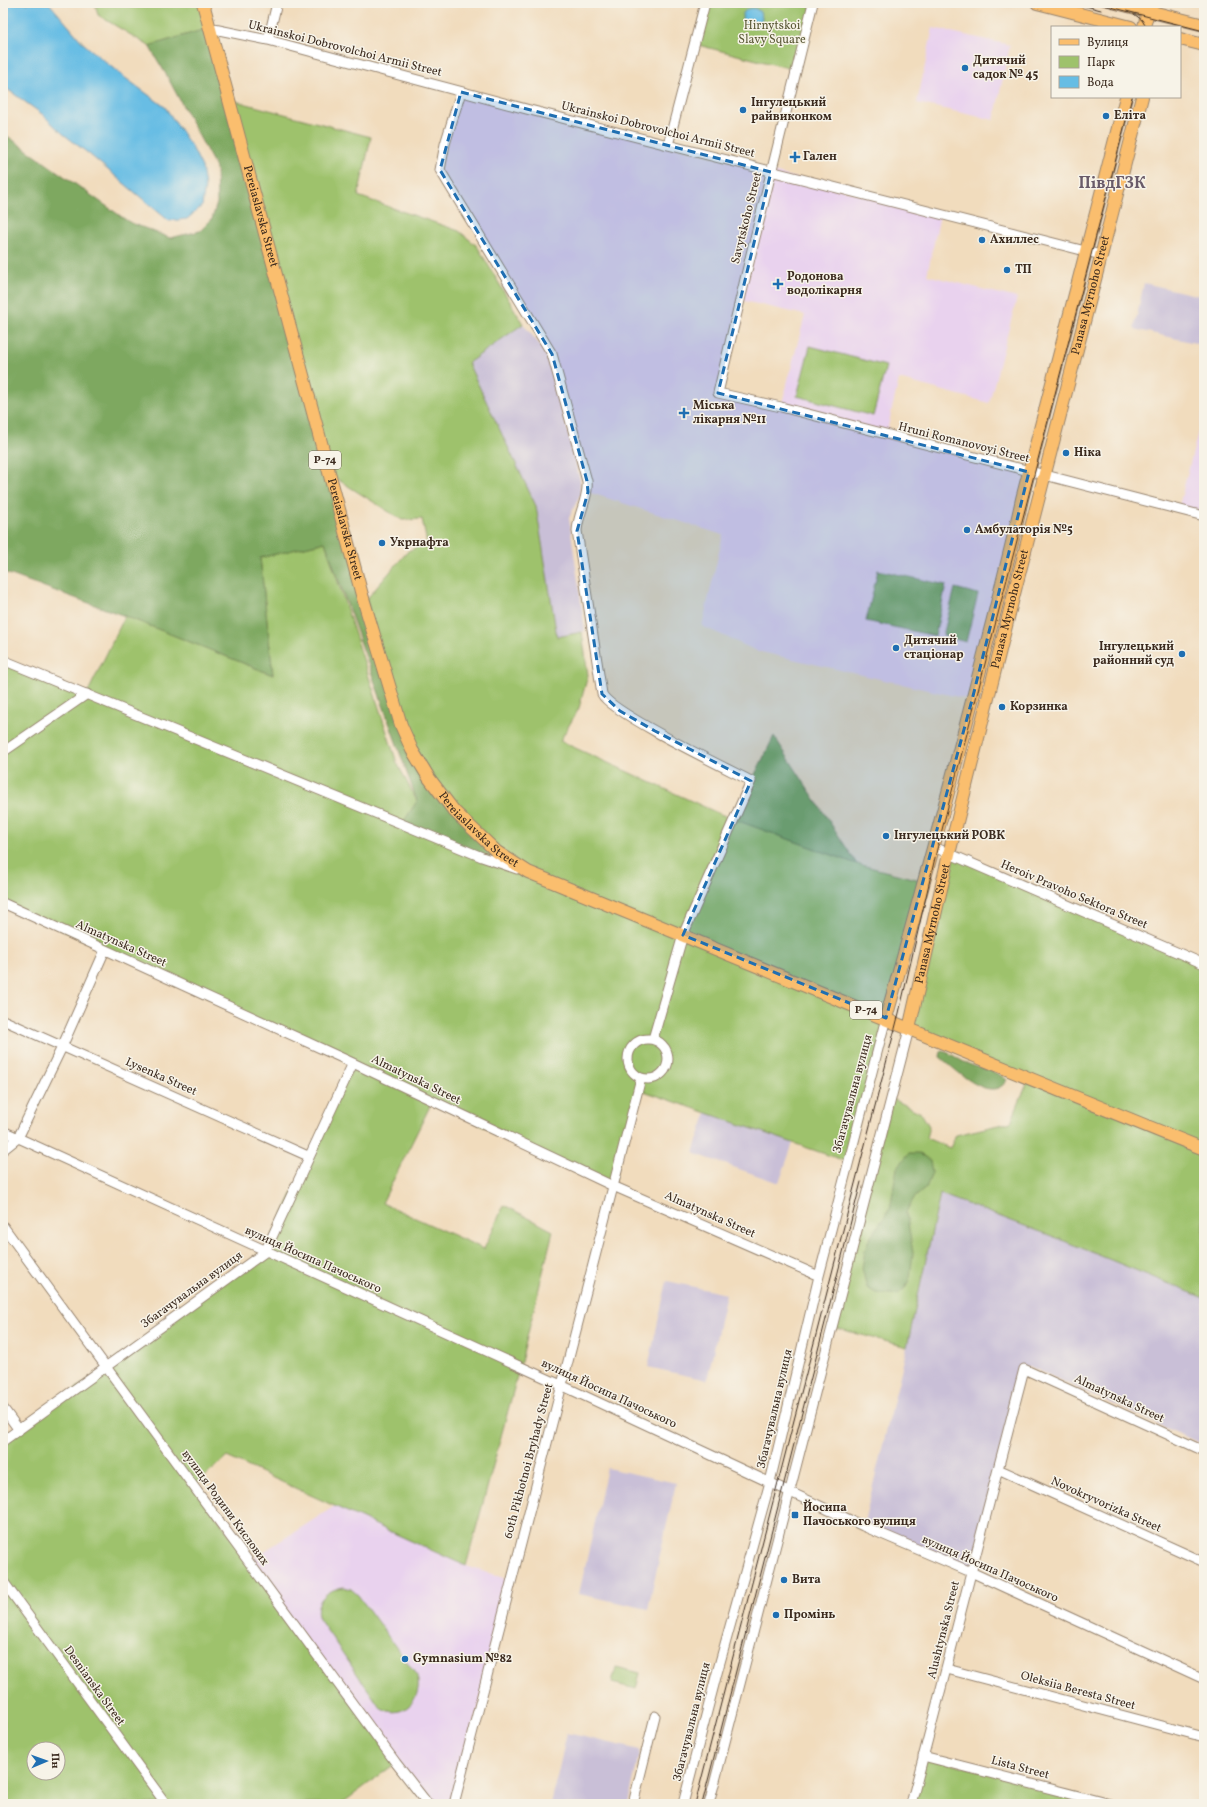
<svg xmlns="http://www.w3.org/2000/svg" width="1207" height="1807" viewBox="0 0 1207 1807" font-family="Vollkorn,serif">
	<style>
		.built { fill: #e9d2ee; fill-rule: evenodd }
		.industrial { fill: #c9bfd7 }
		.green { fill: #9ec26c; stroke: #6c7645; fill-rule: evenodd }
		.forest { fill: #7ea860; stroke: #5c693f }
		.water { fill: #67bde4; stroke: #517481 }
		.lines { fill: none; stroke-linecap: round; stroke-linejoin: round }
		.minor-casing { stroke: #96836e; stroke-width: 11 }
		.major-casing { stroke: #96836e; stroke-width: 14 }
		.minor { stroke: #fff; stroke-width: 9 }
		.major { stroke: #fabe6e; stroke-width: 12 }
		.tram { stroke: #3b2a1e; stroke-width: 1 }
		.marked { fill: #1f6fb2; fill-opacity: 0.2; stroke: #1f6fb2; stroke-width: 3; stroke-dasharray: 8 5; stroke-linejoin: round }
		.poi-dot { fill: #1f6fb2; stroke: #f7f3e8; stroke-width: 1.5 }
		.labels { text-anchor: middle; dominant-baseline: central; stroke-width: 3; stroke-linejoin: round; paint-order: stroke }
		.shield { fill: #f7f3e8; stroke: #73665b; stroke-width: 1 }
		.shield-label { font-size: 11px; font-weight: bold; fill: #3b2a1e }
		.park-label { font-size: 12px; fill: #595835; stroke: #f7f3e8 }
		.street-label { font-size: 12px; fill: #3b2a1e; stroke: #f7f3e8 }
		.poi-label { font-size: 12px; font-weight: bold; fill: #3b2a1e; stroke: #f7f3e8; text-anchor: start }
		.district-label { font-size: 16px; font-weight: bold; fill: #6a5b69; stroke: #f7f3e8 }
	</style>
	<rect width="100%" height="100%" fill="#f7f3e8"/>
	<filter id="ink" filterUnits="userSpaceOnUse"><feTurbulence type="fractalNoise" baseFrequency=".025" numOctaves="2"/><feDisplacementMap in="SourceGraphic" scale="8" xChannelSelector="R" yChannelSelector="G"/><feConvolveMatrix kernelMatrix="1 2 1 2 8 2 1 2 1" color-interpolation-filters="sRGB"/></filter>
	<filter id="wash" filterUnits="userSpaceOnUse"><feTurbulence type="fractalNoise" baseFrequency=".012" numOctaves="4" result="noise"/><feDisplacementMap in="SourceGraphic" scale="16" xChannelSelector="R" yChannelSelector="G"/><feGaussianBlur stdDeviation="0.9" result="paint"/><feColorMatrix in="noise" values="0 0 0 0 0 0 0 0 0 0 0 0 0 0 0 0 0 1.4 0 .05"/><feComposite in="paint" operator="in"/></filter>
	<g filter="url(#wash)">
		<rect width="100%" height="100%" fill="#f1dcbd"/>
		<path class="built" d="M 933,28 L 1010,45 L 994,120 L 917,103 Z
			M 461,92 L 940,215 L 927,275 L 1017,298 L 989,403 L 899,379 L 886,435 L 1029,472 L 972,700 L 757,651 L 702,626 L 723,535 L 588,492 L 552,354 L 440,170 ZM 740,300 L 805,315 L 781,407 L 719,393 Z
			M 1204,409 L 1204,516 L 1178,510 Z
			M 335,1506 L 466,1566 L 511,1580 L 454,1804 L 428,1804 L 249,1561 Z"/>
		<path class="industrial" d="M 1144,283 L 1204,297 L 1204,345 L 1134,329 Z
			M 523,324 L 549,356 L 580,480 L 580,495 L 569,518 L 585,631 L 557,637 L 536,506 L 468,363 Z
			M 707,1112 L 793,1143 L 779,1183 L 693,1153 Z
			M 940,1194 L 1057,1238 L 1204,1298 L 1204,1445 L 1029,1366 L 1024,1369 L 971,1572 L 863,1526 L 907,1347 Z
			M 667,1281 L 726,1294 L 707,1380 L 648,1367 Z
			M 607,1468 L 676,1483 L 648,1609 L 579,1594 Z
			M 567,1733 L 640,1750 L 628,1804 L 551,1804 Z"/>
		<path class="green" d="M 95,3 L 203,3 L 209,28 L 149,46 L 98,15 Z
			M 705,3 L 813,3 L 796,70 L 694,44 Z
			M 228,99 L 371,137 L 358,196 L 459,231 L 477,246 L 523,324 L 468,363 L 536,506 L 557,637 L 582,632 L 588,675 L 579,708 L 560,741 L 720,814 L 857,864 L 924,881 L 848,1162 L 638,1089 L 613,1186 L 432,1102 L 382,1203 L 484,1249 L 504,1205 L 553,1231 L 520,1366 L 466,1566 L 227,1457 L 194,1486 L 396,1763 L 341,1804 L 7,1804 L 3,1798 L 3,1441 L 265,1252 L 353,1063 L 3,903 L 3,660 L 87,694 L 125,616 L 273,675 L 260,558 L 325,542 L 397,763 L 417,801 L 454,811 L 412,750 L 364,602 L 408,551 L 427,543 L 422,519 L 402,520 L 329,474 ZM 34,1749 L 58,1749 L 58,1773 L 34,1773 Z
			M 810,346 L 886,366 L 873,416 L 797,396 Z
			M 949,854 L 1204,964 L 1204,1298 L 1057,1238 L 940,1194 L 907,1347 L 832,1327 L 891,1098 L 921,1113 L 929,1126 L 926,1138 L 950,1148 L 956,1135 L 1011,1122 L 1029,1079 L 909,1029 Z
			M 344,1587 L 351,1589 L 358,1595 L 417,1676 C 424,1699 401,1722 380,1707 L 319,1619 C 312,1602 328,1589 344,1587 Z
			M 616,1667 L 640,1673 L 636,1689 L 612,1683 Z
			M 923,1756 L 1110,1804 L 912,1804 Z"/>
		<path class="forest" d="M 209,28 L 401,725 L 454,811 L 528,872 L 402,824 L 417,801 L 325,542 L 260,558 L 273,675 L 125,616 L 3,572 L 3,133 L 129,222 L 170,238 L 200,231 L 212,219 L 217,203 L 216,168 L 167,76 L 149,46 Z
			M 878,570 L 946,585 L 935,636 L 866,621 Z
			M 955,588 L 978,594 L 966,642 L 943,636 Z
			M 774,736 L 857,864 L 733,819 Z
			M 941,1051 C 950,1052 956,1058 964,1062 C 978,1069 995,1069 1007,1080 C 991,1106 955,1069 940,1057 Z
			M 909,1153 L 918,1153 L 930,1160 L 932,1173 L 926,1188 L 914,1198 L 906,1212 L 913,1253 L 910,1277 L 906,1287 L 898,1294 L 878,1294 L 867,1288 L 862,1268 L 865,1251 L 868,1241 L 890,1209 L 897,1168 Z"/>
		<path class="water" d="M 3,3 L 49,3 L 84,44 L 120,74 L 165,107 L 193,149 L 202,167 L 205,186 L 202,206 L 187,219 L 169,221 L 89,154 L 62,133 L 42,114 L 3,86 Z
			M742 18a10 10 0 1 1 20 0a10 10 0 1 1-20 0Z"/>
	</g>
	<g filter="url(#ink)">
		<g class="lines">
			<g class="minor-casing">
				<path id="minor" d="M 813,3 L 751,254 L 718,393 L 781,407 L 1204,516
					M 209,28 L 268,40 L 530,110 L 1101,255
					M 268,40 L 277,3
					M 461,92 L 445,144 L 440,170 L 552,354 L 587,481 C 589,498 578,513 577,531 L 602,694 C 611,713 726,768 751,781 L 683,935 L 653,1039
					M 668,145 L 705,3
					M 3,660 L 482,857 L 517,869
					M 3,752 L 87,694
					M 934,847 L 1204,964
					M 3,903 L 353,1063 L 613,1186 L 819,1276
					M 3,1020 L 308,1156
					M628 1059a20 20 0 1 1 40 0a20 20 0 1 1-40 0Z
					M 3,1131 L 561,1385 L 863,1526 L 971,1572 L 1204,1679
					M 3,1150 L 18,1138 L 62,1047 L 105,950
					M 3,1226 L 396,1763 L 428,1804
					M 3,1408 L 19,1430
					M 3,1441 L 265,1252 L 353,1063
					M 998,1469 L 1204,1562
					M 3,1581 L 166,1804
					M 947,1669 L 1204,1737
					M 923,1756 L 1110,1804
					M 454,1804 L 641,1078
					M 633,1804 L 655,1716
					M 683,1804 L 717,1673 L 770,1482 L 819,1276 L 886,1018
					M 709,1804 L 909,1029
					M 911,1804 L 1024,1369 L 1204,1451"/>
			</g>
			<g class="major-casing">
				<g id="major">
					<path id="s1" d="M 203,3 L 362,595 L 401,725 L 412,750 L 429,778 L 454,811 L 497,852 L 528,872 C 754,964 978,1059 1204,1149"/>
					<path d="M 1037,3 L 1131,27"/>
					<path d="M 1116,3 L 1204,25"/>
					<path d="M 1144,27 L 1148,11"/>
					<path d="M 1180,39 L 1204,45"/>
					<path d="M 886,1018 C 919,901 951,784 981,666 C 995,610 1010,555 1022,499 L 1126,97"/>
					<path id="s2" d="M 909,1029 L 949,854 L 1016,586 L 1142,97"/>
				</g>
			</g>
			<use href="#minor" class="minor"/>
			<use href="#major" class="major"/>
			<path class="tram" d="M 1074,3 L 1101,10
				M 1095,3 L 1204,31
				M 1134,14 L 1142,20 L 1146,27
				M 695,1804 L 899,1013 L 937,849 L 1132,97
				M 702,1804 L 861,1182"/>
		</g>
	</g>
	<path class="marked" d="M 461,92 L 771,172 L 718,393 L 1029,472 L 972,700 L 886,1018 L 683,935 L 751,781 L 655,731 L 620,711 L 602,694 L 577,531 L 588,492 L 587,481 L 552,354 L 440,170 Z"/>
	<g class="poi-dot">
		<circle cx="965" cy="68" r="4"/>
		<circle cx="743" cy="110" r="4"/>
		<circle cx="1106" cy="116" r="4"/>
		<path d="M793 151h4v4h4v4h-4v4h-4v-4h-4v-4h4z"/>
		<circle cx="982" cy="240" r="4"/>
		<circle cx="1007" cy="270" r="4"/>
		<path d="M776 278h4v4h4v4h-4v4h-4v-4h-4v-4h4z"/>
		<path d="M682 407h4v4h4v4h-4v4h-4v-4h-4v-4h4z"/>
		<circle cx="1066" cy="453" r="4"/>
		<circle cx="967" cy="530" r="4"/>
		<circle cx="382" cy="543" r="4"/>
		<circle cx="896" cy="648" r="4"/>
		<circle cx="1182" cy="654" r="4"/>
		<circle cx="1002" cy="707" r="4"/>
		<circle cx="886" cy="836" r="4"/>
		<rect x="791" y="1511" width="8" height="8" rx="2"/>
		<circle cx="784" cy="1580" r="4"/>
		<circle cx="776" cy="1615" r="4"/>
		<circle cx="405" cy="1659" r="4"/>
	</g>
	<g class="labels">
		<g class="shield">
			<rect x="309" y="451" width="32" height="18" rx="3"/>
			<rect x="850" y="1001" width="32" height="18" rx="3"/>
		</g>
		<g class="shield-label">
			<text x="325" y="460">Р-74</text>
			<text x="866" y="1010">Р-74</text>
		</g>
		<g class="park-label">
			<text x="772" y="26">Hirnytskoi<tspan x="772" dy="14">Slavy Square</tspan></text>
		</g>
		<g class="street-label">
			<text transform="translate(345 49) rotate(14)">Ukrainskoi Dobrovolchoi Armii Street</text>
			<text transform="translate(658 130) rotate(14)">Ukrainskoi Dobrovolchoi Armii Street</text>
			<text stroke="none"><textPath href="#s1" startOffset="221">Pereiaslavska Street</textPath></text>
			<text transform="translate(747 218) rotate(-76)">Savytskoho Street</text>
			<text stroke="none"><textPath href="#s2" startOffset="756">Panasa Myrnoho Street</textPath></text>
			<text transform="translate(964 443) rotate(14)">Hruni Romanovoyi Street</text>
			<text stroke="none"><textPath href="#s1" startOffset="545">Pereiaslavska Street</textPath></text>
			<text stroke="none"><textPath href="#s2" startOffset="432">Panasa Myrnoho Street</textPath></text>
			<text stroke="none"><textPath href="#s1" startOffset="881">Pereiaslavska Street</textPath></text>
			<text transform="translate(1074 895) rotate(23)">Heroiv Pravoho Sektora Street</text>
			<text stroke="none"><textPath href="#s2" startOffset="108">Panasa Myrnoho Street</textPath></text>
			<text transform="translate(121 944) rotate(24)">Almatynska Street</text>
			<text transform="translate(161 1077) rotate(24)">Lysenka Street</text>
			<text transform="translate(416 1080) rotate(26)">Almatynska Street</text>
			<text transform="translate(853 1094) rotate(-75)">Збагачувальна вулиця</text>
			<text transform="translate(710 1215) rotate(24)">Almatynska Street</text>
			<text transform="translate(313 1260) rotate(24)">вулиця Йосипа Пачоського</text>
			<text transform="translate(192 1290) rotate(-36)">Збагачувальна вулиця</text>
			<text transform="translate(609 1394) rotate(25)">вулиця Йосипа Пачоського</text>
			<text transform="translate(1119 1399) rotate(25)">Almatynska Street</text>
			<text transform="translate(775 1409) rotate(-77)">Збагачувальна вулиця</text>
			<text transform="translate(529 1461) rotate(-75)">60th Pikhotnoi Bryhady Street</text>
			<text transform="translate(1106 1505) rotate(24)">Novokryvorizka Street</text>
			<text transform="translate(225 1508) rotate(54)">вулиця Родини Кислових</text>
			<text transform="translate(990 1569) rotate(24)">вулиця Йосипа Пачоського</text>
			<text transform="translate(944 1630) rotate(-76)">Alushtynska Street</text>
			<text transform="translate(94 1686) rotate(54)">Desnianska Street</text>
			<text transform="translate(1078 1691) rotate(15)">Oleksiia Beresta Street</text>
			<text transform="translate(692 1722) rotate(-76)">Збагачувальна вулиця</text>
			<text transform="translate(1020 1768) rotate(15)">Lista Street</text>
		</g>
		<g class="poi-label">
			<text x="973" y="61">Дитячий<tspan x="973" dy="14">садок № 45</tspan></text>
			<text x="751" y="103">Інгулецький<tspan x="751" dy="14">райвиконком</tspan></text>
			<text x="1114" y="116">Еліта</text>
			<text x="803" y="157">Гален</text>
			<text x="990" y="240">Ахиллес</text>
			<text x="1015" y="270">ТП</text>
			<text x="787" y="277">Родонова<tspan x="787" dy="14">водолікарня</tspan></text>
			<text x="693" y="406">Міська<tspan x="693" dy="14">лікарня №11</tspan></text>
			<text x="1074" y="453">Ніка</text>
			<text x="975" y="530">Амбулаторія №5</text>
			<text x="390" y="543">Укрнафта</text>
			<text x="904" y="641">Дитячий<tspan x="904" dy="14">стаціонар</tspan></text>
			<text x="1174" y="647" text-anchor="end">Інгулецький<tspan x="1174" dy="14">районний суд</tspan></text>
			<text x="1010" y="707">Корзинка</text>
			<text x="894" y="836">Інгулецький РОВК</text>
			<text x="803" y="1508">Йосипа<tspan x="803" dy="14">Пачоського вулиця</tspan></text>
			<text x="792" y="1580">Вита</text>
			<text x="784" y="1615">Промінь</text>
			<text x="413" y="1659">Gymnasium №82</text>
		</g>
		<g class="district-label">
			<text x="1112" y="184">ПівдГЗК</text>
		</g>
	</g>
	<rect width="1207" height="1807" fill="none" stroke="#f7f3e8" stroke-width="16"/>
	<rect x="1051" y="26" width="130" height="72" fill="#f7f3e8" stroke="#aca397"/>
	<rect x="1059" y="39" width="20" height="6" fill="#fabe6e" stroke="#aca397"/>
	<text x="1087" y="46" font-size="12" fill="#3b2a1e">Вулиця</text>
	<rect x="1059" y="56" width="20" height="12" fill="#9ec26c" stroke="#aca397"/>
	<text x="1087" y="66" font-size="12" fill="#3b2a1e">Парк</text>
	<rect x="1059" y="76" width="20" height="12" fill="#67bde4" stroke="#aca397"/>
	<text x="1087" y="86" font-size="12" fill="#3b2a1e">Вода</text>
	<g transform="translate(46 1761) rotate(88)"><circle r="19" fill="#f7f3e8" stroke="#aca397"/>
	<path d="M0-3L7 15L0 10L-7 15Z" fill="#1f6fb2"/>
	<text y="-6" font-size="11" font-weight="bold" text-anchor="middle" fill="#3b2a1e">Пн</text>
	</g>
</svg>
